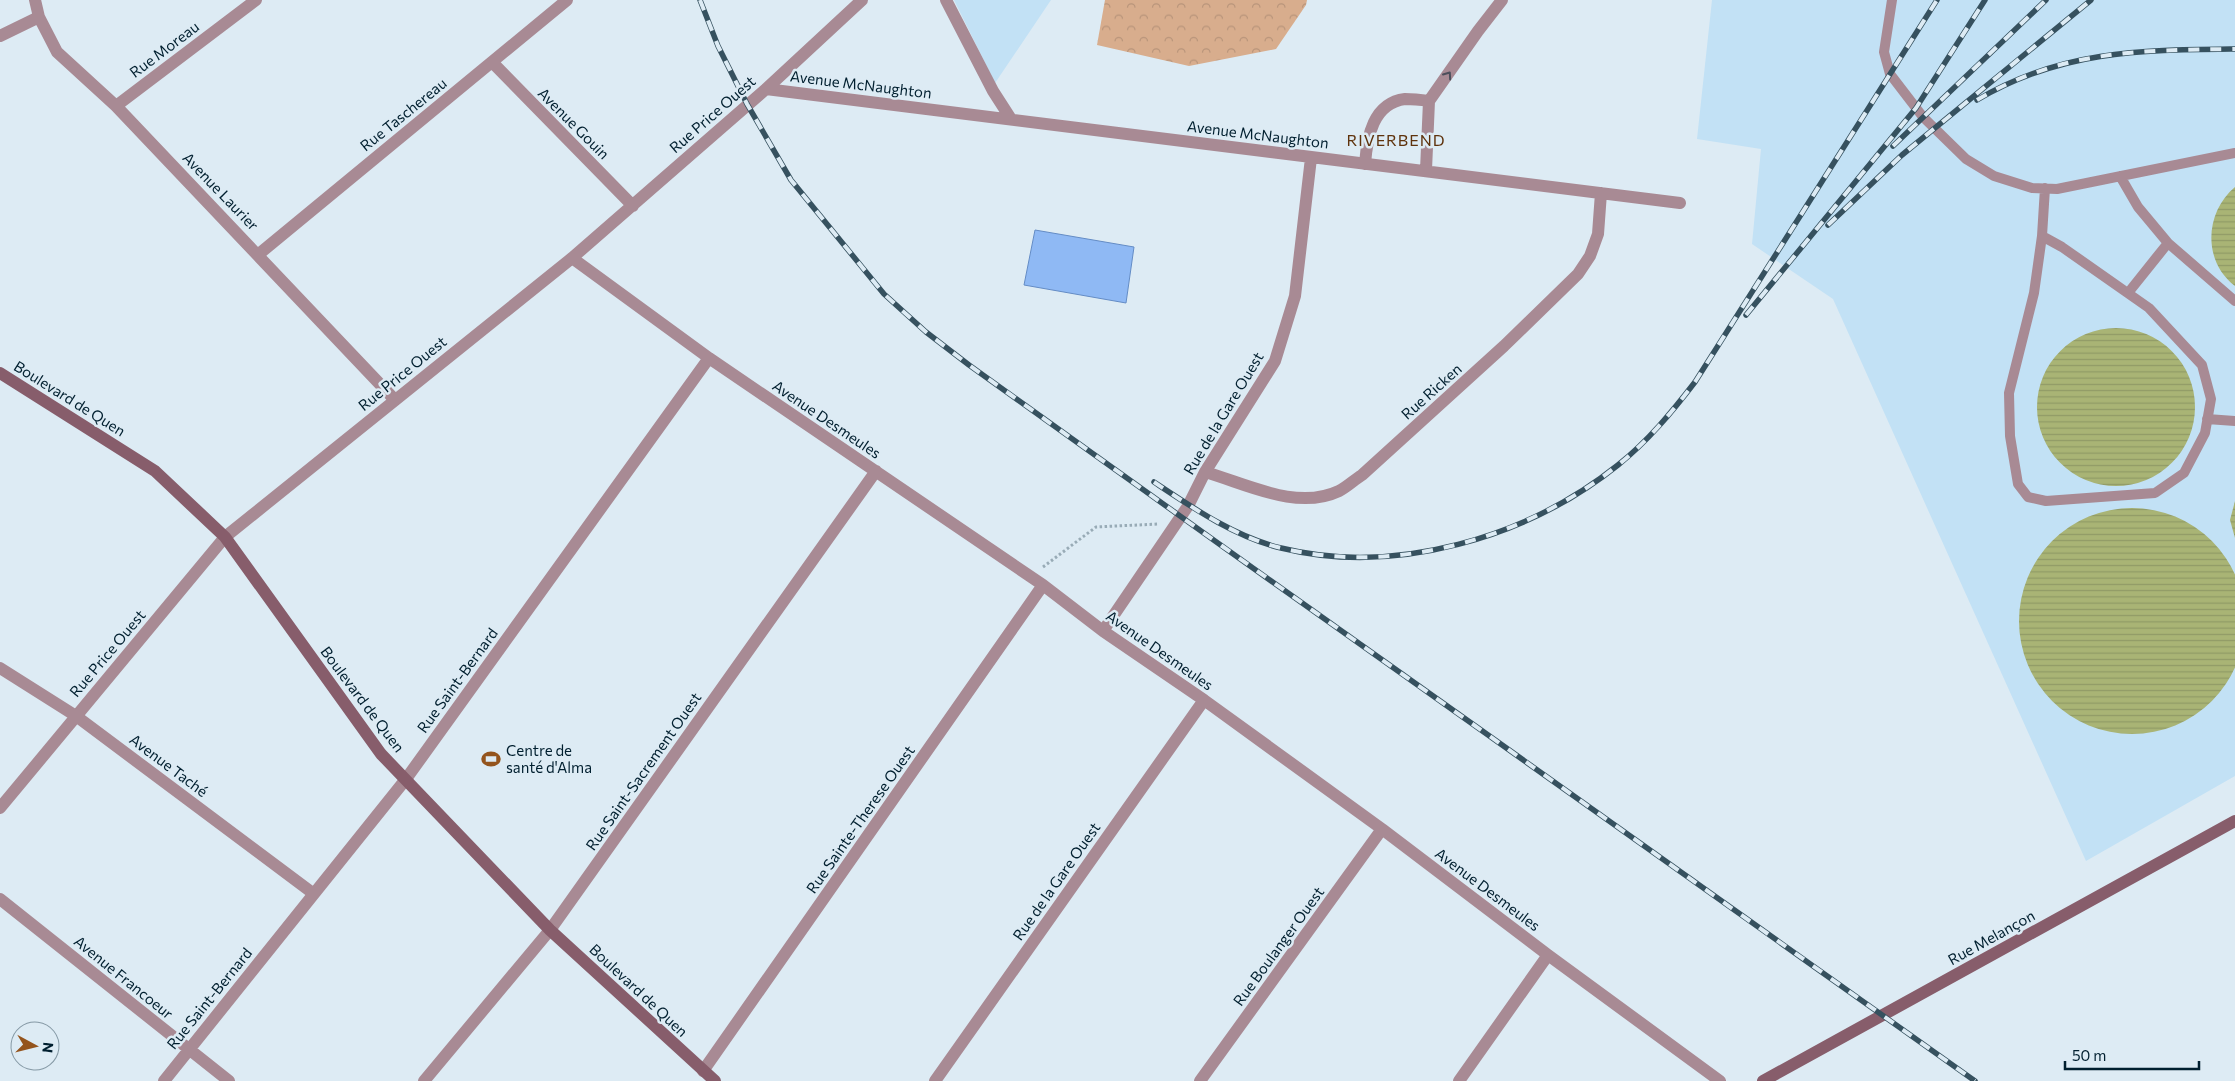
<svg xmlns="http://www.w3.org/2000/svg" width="2235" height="1081" viewBox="0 0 2235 1081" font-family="Commissioner,sans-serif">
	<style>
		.built { fill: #c2e1f5 }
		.forest { fill: url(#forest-crowns) }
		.water { fill: url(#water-rules) }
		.building { fill: #8fb9f4; stroke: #648cc5 }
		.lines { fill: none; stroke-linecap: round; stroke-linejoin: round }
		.path { stroke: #98abb6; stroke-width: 3; stroke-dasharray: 2.5 2.5; stroke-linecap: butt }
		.lane { stroke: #a88a94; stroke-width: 10 }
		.street { stroke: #a88a94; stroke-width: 12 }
		.secondary { stroke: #875d6b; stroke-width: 12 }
		.rail-casing { stroke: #36515f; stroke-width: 5.5 }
		.rail { stroke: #ddebf4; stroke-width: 4; stroke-dasharray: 11; stroke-linecap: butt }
		.oneway { stroke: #4c4f5c }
		.labels { text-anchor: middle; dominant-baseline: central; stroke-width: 5; stroke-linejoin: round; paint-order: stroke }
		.street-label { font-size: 15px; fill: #001f2f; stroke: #ddebf4 }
		.poi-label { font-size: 15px; fill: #001f2f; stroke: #ddebf4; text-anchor: start }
		.neighbourhood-label { font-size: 16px; letter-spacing: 1px; fill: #5e320c; stroke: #ddebf4 }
	</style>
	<defs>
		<pattern id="forest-crowns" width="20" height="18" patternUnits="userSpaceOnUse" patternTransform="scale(1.25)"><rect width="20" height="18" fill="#d8ad8d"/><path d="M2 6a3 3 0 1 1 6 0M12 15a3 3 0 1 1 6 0" fill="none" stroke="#b8947a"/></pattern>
		<pattern id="water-rules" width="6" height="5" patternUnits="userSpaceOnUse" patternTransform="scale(1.25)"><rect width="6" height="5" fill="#a9b475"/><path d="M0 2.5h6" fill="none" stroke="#909a66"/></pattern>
	</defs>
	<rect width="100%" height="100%" fill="#ddebf4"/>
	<path class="built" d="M 954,0 L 1051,0 L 995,83 Z
		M 1712,0 L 2235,0 L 2235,776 L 2086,861 L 1833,299 L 1752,244 L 1761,149 L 1697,139 Z"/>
	<path class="forest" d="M 1105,0 L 1307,0 L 1306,5 L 1276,49 L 1189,66 L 1097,45 Z"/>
	<path class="water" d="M 2235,187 L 2235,286 C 2202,261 2205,212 2235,187 Z
		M2037 407a79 79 0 1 1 158 0a79 79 0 1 1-158 0Z
		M 2235,501 L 2235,538 L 2230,520 Z
		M2019 621a113 113 0 1 1 226 0a113 113 0 1 1-226 0Z"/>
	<path class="building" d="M 1035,230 L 1134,247 L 1126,303 L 1024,285 Z"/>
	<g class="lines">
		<path class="path" d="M 1043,567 L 1096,527 L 1158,524"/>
		<path class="lane" d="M 1892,0 L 1884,52 L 1890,74 L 1923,117 L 1966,159 L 1994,176 L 2032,188 L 2057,189 L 2235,153
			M 2120,176 L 2138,207 L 2168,243 L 2235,301
			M 2042,236 L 2062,247 L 2149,308 L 2202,365 L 2211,399 L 2205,433 L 2184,473 L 2155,493 L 2046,501 L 2028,497 L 2018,484 L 2010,436 L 2009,393 L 2034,293 L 2042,236 L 2045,188
			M 2128,293 L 2168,243
			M 2207,419 L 2235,421"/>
		<path class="street" d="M 35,0 L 39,17 L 57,52 L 116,106 L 395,400
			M 946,0 L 993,91 L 1011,119
			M 0,36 L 39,17
			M 492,62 L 633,206
			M 766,89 L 1680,203
			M 116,106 L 256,0
			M 1365,164 C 1367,137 1373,103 1405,99 C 1413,99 1422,100 1429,101
			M 1426,170 L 1429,101 L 1478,31 L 1502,0
			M 259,254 L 567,0
			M 572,258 L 709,358 L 1043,585 L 1103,631 L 1204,700 L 1382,829 L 1548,955 L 1720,1081
			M 1205,472 C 1247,484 1297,511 1339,491 C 1347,487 1354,480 1362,475 L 1504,346 L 1578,274 L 1590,256 L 1598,234 L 1601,193
			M 1103,631 L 1188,506 L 1205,472 L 1275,361 L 1295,296 L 1311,158
			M 0,668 L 76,716 L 314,894
			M 0,808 L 225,537 L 572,258 L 766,89 L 862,0
			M 0,899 L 229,1081
			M 703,1071 L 1043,585
			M 164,1081 L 406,779 L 709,358
			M 424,1081 L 550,930 L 876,471
			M 935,1081 L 1204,700
			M 1200,1081 L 1382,829
			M 1459,1081 L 1548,955"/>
		<path class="secondary" d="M 0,373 L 155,471 L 225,537 L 381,754 L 550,930 L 715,1081
			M 1763,1081 L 2235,821"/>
		<g class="rail-casing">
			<path id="rail" d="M 700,0 L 718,46 L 747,104 L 791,180 L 884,294 L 926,332 L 969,365 L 1222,546 L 1975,1081
				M 1977,100 C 2061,50 2141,50 2235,49
				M 1893,146 L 2046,0
				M 1828,225 L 1902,155 L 2091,0
				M 1746,315 L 1916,108 L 1985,0
				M 1154,482 C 1193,508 1235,537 1281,548 C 1395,576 1527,538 1618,465 C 1648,441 1672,412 1695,382 L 1937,0"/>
		</g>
		<use href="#rail" class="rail"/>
	</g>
	<defs><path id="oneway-chevron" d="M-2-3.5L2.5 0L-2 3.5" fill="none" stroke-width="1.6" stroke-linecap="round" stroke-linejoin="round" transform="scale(1.25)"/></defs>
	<use class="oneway" href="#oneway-chevron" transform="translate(1448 75) rotate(-55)"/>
	<defs>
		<g id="stadium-bare" transform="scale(1.5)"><path d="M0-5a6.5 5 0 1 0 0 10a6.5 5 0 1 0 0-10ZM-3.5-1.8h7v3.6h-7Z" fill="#94541d" stroke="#ddebf4" stroke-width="2.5" paint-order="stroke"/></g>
	</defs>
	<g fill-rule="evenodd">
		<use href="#stadium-bare" x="491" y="759"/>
	</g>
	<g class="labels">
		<g class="street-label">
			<text transform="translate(164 49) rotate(-37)">Rue Moreau</text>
			<text transform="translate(861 84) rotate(7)">Avenue McNaughton</text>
			<text transform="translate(403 114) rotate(-39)">Rue Taschereau</text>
			<text transform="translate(712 114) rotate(-41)">Rue Price Ouest</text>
			<text transform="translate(574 123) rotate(45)">Avenue Gouin</text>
			<text transform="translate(1258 134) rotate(7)">Avenue McNaughton</text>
			<text transform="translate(221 191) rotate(46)">Avenue Laurier</text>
			<text transform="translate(402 373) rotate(-39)">Rue Price Ouest</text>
			<text transform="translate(1431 391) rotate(-42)">Rue Ricken</text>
			<text transform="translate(70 398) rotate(32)">Boulevard de Quen</text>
			<text transform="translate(1223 413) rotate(-59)">Rue de la Gare Ouest</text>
			<text transform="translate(827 419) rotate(34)">Avenue Desmeules</text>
			<text transform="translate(1160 650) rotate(35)">Avenue Desmeules</text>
			<text transform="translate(107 653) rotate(-50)">Rue Price Ouest</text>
			<text transform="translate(457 680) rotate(-54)">Rue Saint-Bernard</text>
			<text transform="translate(363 699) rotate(53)">Boulevard de Quen</text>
			<text transform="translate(169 765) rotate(37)">Avenue Taché</text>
			<text transform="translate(643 771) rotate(-55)">Rue Saint-Sacrement Ouest</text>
			<text transform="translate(860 819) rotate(-55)">Rue Sainte-Therese Ouest</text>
			<text transform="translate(1056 881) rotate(-55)">Rue de la Gare Ouest</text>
			<text transform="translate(1488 889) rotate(37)">Avenue Desmeules</text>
			<text transform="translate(1991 937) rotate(-29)">Rue Melançon</text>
			<text transform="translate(1278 946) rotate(-54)">Rue Boulanger Ouest</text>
			<text transform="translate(124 977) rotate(39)">Avenue Francoeur</text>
			<text transform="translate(639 990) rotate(43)">Boulevard de Quen</text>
			<text transform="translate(209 998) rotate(-51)">Rue Saint-Bernard</text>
		</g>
		<g class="poi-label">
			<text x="506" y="750">Centre de<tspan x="506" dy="17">santé d'Alma</tspan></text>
		</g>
		<g class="neighbourhood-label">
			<text x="1396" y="139">RIVERBEND</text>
		</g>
	</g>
	<g transform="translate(35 1046) rotate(97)"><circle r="24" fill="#ddebf4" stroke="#8599a5"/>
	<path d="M0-4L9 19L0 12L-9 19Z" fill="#94541d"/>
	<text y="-8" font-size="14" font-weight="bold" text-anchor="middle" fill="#001f2f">N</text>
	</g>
	<path d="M2065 1061v8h134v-8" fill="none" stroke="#001f2f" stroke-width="2.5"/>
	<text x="2072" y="1061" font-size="15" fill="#001f2f" stroke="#ddebf4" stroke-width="4" paint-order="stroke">50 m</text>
</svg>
